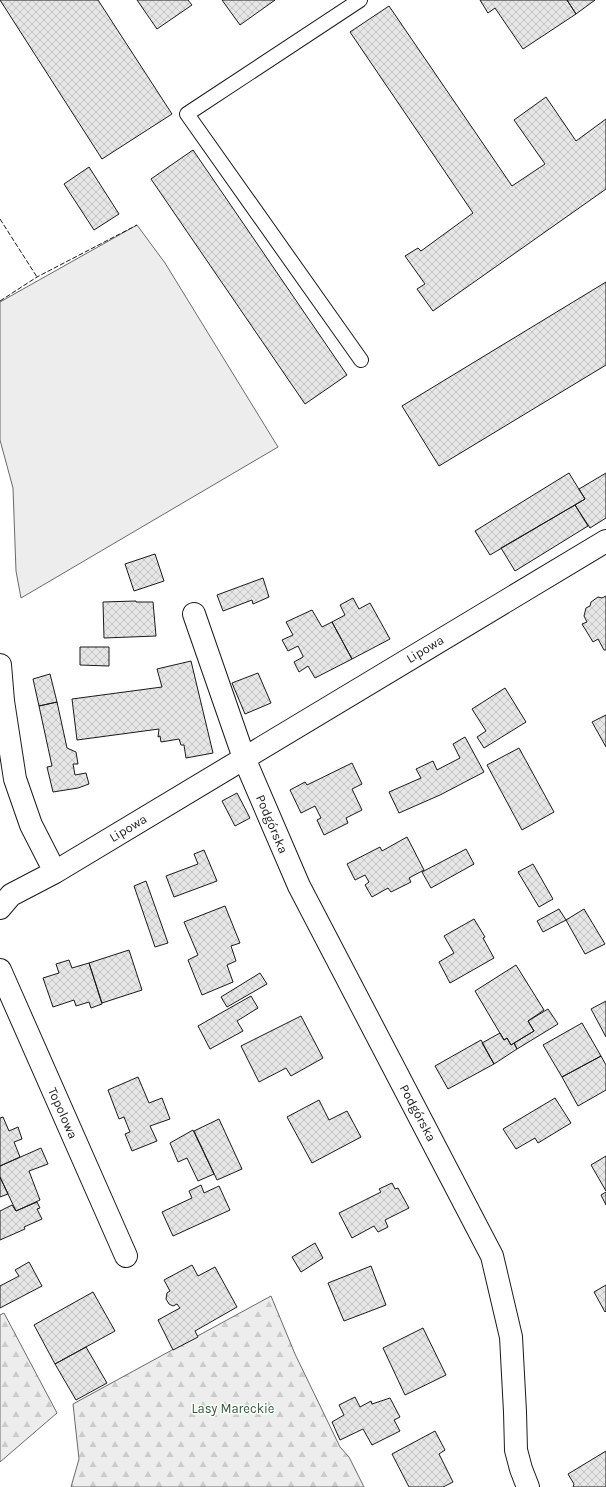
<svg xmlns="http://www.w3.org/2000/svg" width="606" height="1487" viewBox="0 0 606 1487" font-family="Karla,sans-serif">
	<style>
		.built { fill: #ededed; stroke: #6a6a6a }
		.forest { fill: url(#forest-firs); stroke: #6a6a6a }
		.building { fill: url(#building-cross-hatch); stroke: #1a1a1a }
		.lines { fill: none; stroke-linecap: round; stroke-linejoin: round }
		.service-casing { stroke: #1a1a1a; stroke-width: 16 }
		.minor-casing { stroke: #1a1a1a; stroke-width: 24 }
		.service { stroke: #fff; stroke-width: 14 }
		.minor { stroke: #fff; stroke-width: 22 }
		.fence { stroke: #1a1a1a; stroke-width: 1; stroke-dasharray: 5 2; stroke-linecap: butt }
		.labels { text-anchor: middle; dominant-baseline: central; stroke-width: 3; stroke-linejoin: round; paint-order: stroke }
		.street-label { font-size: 13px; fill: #1a1a1a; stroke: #fff }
		.park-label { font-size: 13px; fill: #2b5a34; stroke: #fff }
	</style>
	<defs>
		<pattern id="forest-firs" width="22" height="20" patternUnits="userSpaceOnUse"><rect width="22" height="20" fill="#ededed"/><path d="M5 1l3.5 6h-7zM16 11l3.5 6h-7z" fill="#cbcbcb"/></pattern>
		<pattern id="building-cross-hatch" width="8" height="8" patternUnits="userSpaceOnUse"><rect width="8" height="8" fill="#e6e6e6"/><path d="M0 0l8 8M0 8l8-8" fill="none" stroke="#c5c5c5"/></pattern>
	</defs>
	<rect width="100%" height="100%" fill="#fff"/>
	<path class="built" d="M 137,225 L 165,263 L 278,447 L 21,598 L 16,571 L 13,488 L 0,440 L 0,302 Z"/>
	<path class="forest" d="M 271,1296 L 295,1354 L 340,1447 L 349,1457 L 364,1487 L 71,1487 L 79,1459 L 73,1404 Z
		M 4,1313 L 57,1413 L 0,1462 L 0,1315 Z"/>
	<path class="building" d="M 0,0 L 98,0 L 172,114 L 102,159 Z
		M 137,0 L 188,0 L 192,5 L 157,29 Z
		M 222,0 L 275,0 L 240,25 Z
		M 480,0 L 567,0 L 576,14 L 523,49 L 495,8 L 488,13 Z
		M 567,0 L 595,0 L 576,14 Z
		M 389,6 L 512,186 L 545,164 L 514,120 L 546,97 L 576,141 L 606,119 L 606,189 L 433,311 L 417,289 L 425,284 L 405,256 L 418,248 L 421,251 L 473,213 L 350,32 Z
		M 193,150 L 347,375 L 305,404 L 151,179 Z
		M 89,167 L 119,214 L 94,230 L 64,184 Z
		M 606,282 L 606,365 L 439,466 L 402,406 Z
		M 569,473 L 585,499 L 490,555 L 475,531 Z
		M 606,473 L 606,518 L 590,528 L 575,505 L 585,499 L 579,489 Z
		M 575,505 L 588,526 L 515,571 L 501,548 Z
		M 155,554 L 164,581 L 134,591 L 125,564 Z
		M 263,578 L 269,597 L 253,604 L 252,600 L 223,611 L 217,595 Z
		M 606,596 L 606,650 L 604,650 L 598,639 L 593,642 L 582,624 L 587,622 L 584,616 L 586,608 L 590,606 L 591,602 L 598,597 L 602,598 Z
		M 353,598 L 359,609 L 370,603 L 390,639 L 352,659 L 332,622 L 345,615 L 340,605 Z
		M 136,601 L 136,602 L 153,602 L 156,636 L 104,638 L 103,602 Z
		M 312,610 L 322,627 L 332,622 L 352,659 L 315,678 L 308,666 L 299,672 L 294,662 L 303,657 L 303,656 L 298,646 L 288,651 L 282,640 L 293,635 L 286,622 Z
		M 80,647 L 109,647 L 109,666 L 80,665 Z
		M 191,661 L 213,753 L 186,758 L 184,745 L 181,745 L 179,739 L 161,742 L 160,736 L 158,737 L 159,729 L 77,740 L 72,699 L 162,687 L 157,669 Z
		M 258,673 L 271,703 L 245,714 L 232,683 Z
		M 50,674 L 57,702 L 39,706 L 33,679 Z
		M 505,688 L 526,722 L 484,748 L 477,737 L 486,731 L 472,709 Z
		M 57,702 L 67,748 L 76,752 L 78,764 L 73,764 L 75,775 L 86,773 L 89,784 L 78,788 L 53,792 L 47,767 L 52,766 L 39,706 Z
		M 606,715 L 606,747 L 592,722 Z
		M 465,737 L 484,772 L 440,795 L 399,813 L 389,792 L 421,778 L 416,769 L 433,761 L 437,770 L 460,758 L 453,744 Z
		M 519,748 L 554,812 L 522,830 L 487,765 Z
		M 352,763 L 362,784 L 352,789 L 362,810 L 346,818 L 348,823 L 324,835 L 317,820 L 321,818 L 315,806 L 301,813 L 290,790 L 305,782 L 307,785 Z
		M 237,793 L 250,818 L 235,826 L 222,801 Z
		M 407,837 L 424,870 L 409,878 L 411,882 L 391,892 L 388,888 L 372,897 L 365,885 L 369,882 L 365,875 L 355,880 L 347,864 L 380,847 L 382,851 Z
		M 466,849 L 474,864 L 431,888 L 422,872 Z
		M 204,850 L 217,881 L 174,897 L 166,876 L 198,864 L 194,854 Z
		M 533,864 L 553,899 L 539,907 L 518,872 Z
		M 146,881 L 168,943 L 155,947 L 134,886 Z
		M 225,906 L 240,943 L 231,946 L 236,961 L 227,965 L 233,982 L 202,995 L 188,960 L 198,955 L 184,922 Z
		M 559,909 L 566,920 L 543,932 L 537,921 Z
		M 584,909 L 605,944 L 585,954 L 566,920 Z
		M 474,919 L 485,937 L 483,938 L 494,958 L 450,983 L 439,962 L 454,953 L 444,936 Z
		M 129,950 L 142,990 L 102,1003 L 89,963 Z
		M 69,960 L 72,968 L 89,963 L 102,1004 L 91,1008 L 89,1002 L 76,1006 L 74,1000 L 53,1007 L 43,978 L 59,973 L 56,964 Z
		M 516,965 L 544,1010 L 528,1021 L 534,1031 L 511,1045 L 507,1038 L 504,1040 L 475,991 Z
		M 260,973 L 267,984 L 227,1007 L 221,997 Z
		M 251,996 L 258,1008 L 237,1021 L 243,1031 L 210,1049 L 198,1026 Z
		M 606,1001 L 606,1037 L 591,1009 Z
		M 548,1009 L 558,1024 L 517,1049 L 514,1043 L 534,1031 L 528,1021 Z
		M 301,1016 L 323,1058 L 291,1076 L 286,1068 L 259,1082 L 241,1046 Z
		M 582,1023 L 601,1056 L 562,1077 L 543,1045 Z
		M 500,1033 L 504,1040 L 507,1038 L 511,1045 L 514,1043 L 517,1049 L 494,1064 L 482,1043 Z
		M 481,1040 L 494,1064 L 448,1089 L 435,1066 Z
		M 601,1056 L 606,1065 L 606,1090 L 578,1106 L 562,1077 Z
		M 138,1077 L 149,1103 L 162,1098 L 170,1119 L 150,1126 L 157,1141 L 132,1151 L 125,1134 L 130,1132 L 124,1117 L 119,1119 L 108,1090 Z
		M 555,1098 L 571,1123 L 538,1143 L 535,1138 L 516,1149 L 503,1129 Z
		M 319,1100 L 329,1120 L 347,1111 L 361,1137 L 312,1163 L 287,1117 Z
		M 3,1117 L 9,1131 L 18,1127 L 22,1139 L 14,1142 L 20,1157 L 0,1166 L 0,1118 Z
		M 219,1119 L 242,1169 L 217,1180 L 194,1131 Z
		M 193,1130 L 214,1174 L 198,1181 L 187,1158 L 178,1162 L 170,1143 Z
		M 41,1148 L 48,1164 L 29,1171 L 40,1200 L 16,1211 L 0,1177 L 0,1166 Z
		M 606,1156 L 606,1191 L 591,1165 Z
		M 0,1177 L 8,1194 L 0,1197 Z
		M 392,1183 L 395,1189 L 398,1188 L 409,1208 L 385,1220 L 388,1227 L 378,1232 L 374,1226 L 352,1238 L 339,1213 L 381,1192 L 379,1189 Z
		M 201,1185 L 204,1193 L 219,1186 L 230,1210 L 173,1236 L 162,1212 L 192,1198 L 189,1191 Z
		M 606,1192 L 606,1205 L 601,1195 Z
		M 37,1202 L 40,1208 L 37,1209 L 42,1219 L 24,1227 L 25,1229 L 0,1240 L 0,1211 L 12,1205 L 16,1211 Z
		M 315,1243 L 323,1258 L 301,1272 L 292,1257 Z
		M 29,1262 L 42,1286 L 0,1308 L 0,1286 L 19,1276 L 15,1270 Z
		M 192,1265 L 198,1276 L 215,1267 L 237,1307 L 195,1331 L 198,1337 L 173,1350 L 158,1320 L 180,1308 L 177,1304 L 173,1306 L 169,1304 L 166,1299 L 167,1293 L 170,1291 L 164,1280 Z
		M 371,1266 L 386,1305 L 344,1321 L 328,1283 Z
		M 606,1285 L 606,1311 L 605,1312 L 594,1292 Z
		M 93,1292 L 115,1331 L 55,1364 L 34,1325 Z
		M 423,1328 L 446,1375 L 405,1395 L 383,1348 Z
		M 86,1347 L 107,1383 L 76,1400 L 55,1364 Z
		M 355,1397 L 360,1407 L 371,1401 L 372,1404 L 390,1398 L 400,1417 L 394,1420 L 400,1431 L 372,1445 L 363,1429 L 340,1440 L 332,1422 L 344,1415 L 339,1405 Z
		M 435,1431 L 445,1450 L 439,1454 L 453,1482 L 443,1487 L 409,1487 L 392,1454 Z
		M 606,1451 L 606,1487 L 573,1487 L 574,1484 L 568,1474 Z"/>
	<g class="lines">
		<g class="service-casing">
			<path id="service" d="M 360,0 L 187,114 L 361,360"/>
		</g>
		<g class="minor-casing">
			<path id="minor" d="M 194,614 L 244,758 L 299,886 L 492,1256 L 511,1337 L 515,1412 L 516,1450 L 521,1469 L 528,1487
				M 0,665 L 3,701 L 15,779 L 31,825 L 55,872
				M 0,908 L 11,895 L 55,872 L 606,541
				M 0,970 L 126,1256"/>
		</g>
		<use href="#service" class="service"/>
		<use href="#minor" class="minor"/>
		<path class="fence" d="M 0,219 L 37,277
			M 0,301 L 37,277 L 137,225"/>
	</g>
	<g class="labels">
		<g class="street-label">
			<text transform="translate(425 649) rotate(-31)">Lipowa</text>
			<text transform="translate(272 824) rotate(67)">Podgórska</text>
			<text transform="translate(128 828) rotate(-31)">Lipowa</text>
			<text transform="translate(63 1113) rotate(66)">Topolowa</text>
			<text transform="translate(418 1113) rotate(62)">Podgórska</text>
		</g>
		<g class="park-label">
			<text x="233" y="1408">Lasy Mareckie</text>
		</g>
	</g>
</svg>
